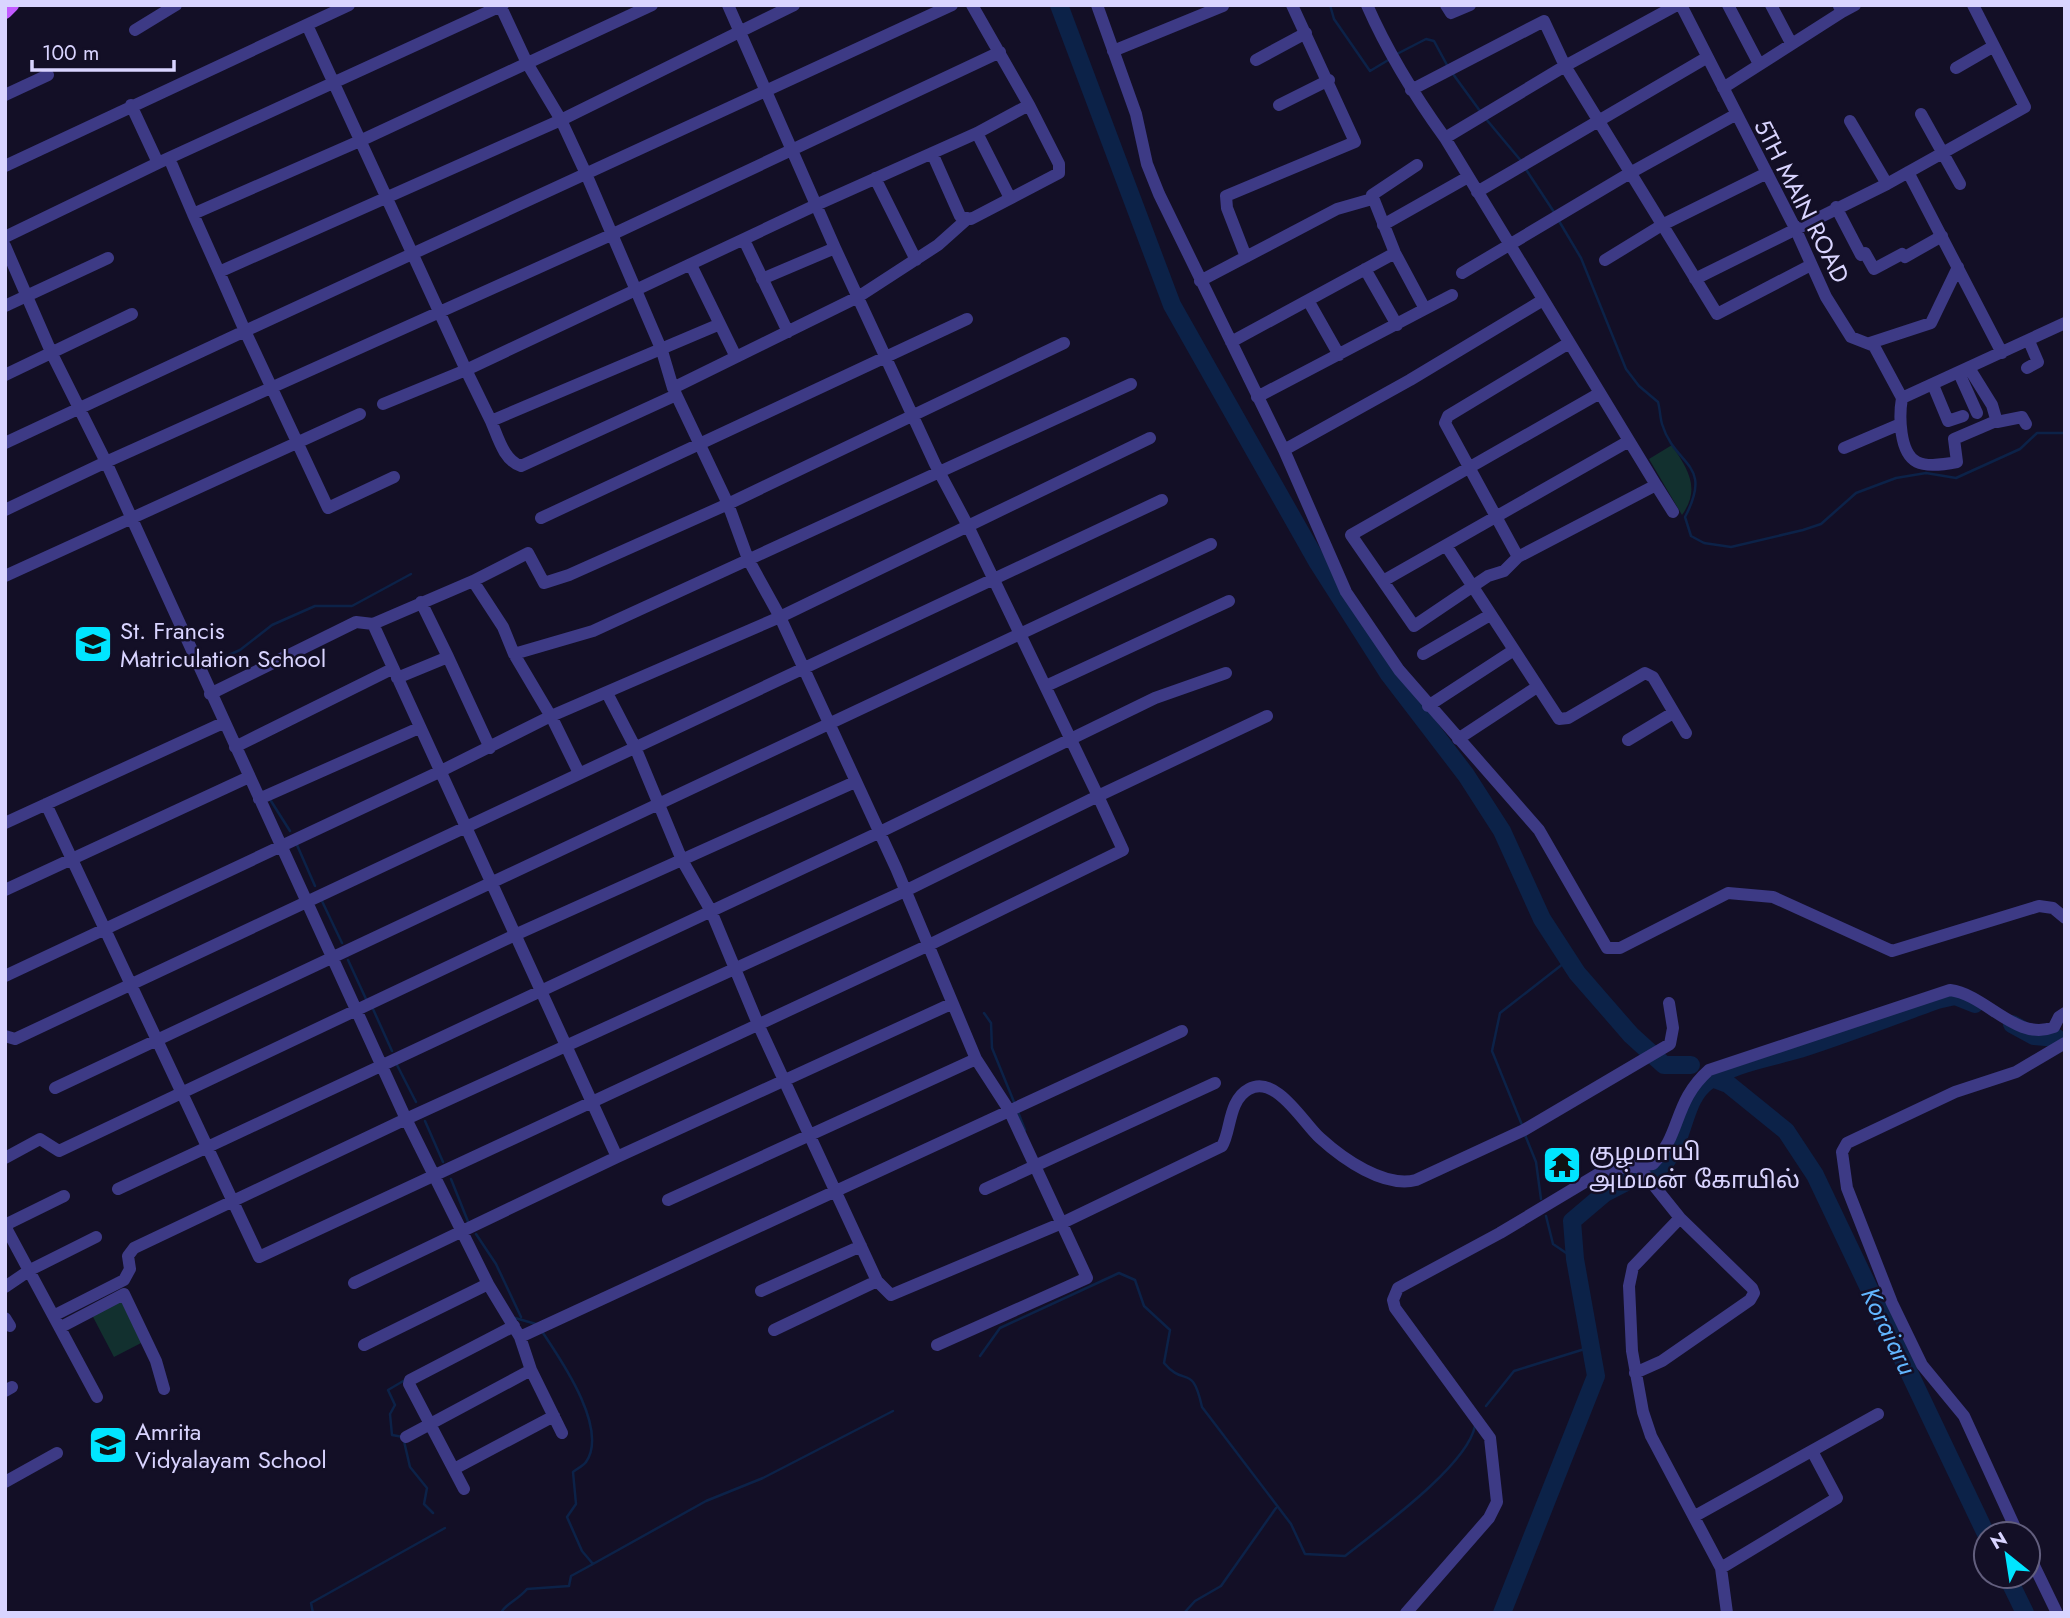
<svg xmlns="http://www.w3.org/2000/svg" width="2070" height="1618" viewBox="0 0 2070 1618" font-family="Jost,'Noto Sans Tamil',sans-serif">
	<style>
		.green { fill: #12302f }
		.lines { fill: none; stroke-linecap: round; stroke-linejoin: round }
		.stream { stroke: #0c2248; stroke-width: 2.5 }
		.river { stroke: #0c2248; stroke-width: 18 }
		.minor { stroke: #3d3a85; stroke-width: 12 }
		.major { stroke: #c25bff; stroke-width: 14 }
		.labels { text-anchor: middle; dominant-baseline: central; stroke-width: 5; stroke-linejoin: round; paint-order: stroke }
		.street-label { font-size: 24px; fill: #d9d4ff; stroke: #130f26 }
		.poi-label { font-size: 24px; fill: #d9d4ff; stroke: #130f26; text-anchor: start }
		.water-label { font-size: 26px; font-style: italic; fill: #62b6ff; stroke: #130f26 }
	</style>
	<rect width="100%" height="100%" fill="#130f26"/>
	<path class="green" d="M 1672,445 C 1688,470 1701,488 1682,515 L 1649,459 Z
		M 120,1299 L 143,1342 L 114,1357 L 92,1315 Z"/>
	<g class="lines">
		<path class="stream" d="M 1330,5 L 1334,19 L 1370,71 L 1390,59
			M 1395,55 L 1426,39 L 1434,41 L 1447,65
			M 1453,74 L 1480,111
			M 1486,119 L 1522,162
			M 1525,168 L 1554,212
			M 1559,221 L 1581,258 L 1626,369 L 1639,386 L 1658,402 C 1660,409 1660,417 1662,424 C 1675,467 1714,462 1685,517 L 1691,536 L 1704,543 L 1731,547 L 1803,530 L 1821,524 L 1856,493 L 1896,478 L 1926,473 L 1956,478 L 2020,449 L 2037,433 L 2065,433
			M 204,666 L 240,650 L 272,625 L 315,606 L 352,606 L 411,574
			M 271,801 L 290,831
			M 297,845 L 315,886
			M 321,899 L 342,943
			M 348,960 L 366,999
			M 373,1009 L 392,1051
			M 984,1013 L 991,1023 L 992,1048 L 1014,1102
			M 397,1065 L 416,1102
			M 1018,1112 L 1025,1130
			M 425,1121 L 443,1162
			M 1522,1125 L 1492,1051 L 1500,1013 L 1568,960
			M 1525,1135 L 1536,1162 L 1541,1199
			M 451,1179 L 469,1224
			M 1546,1216 L 1553,1244 L 1575,1259
			M 476,1234 L 496,1264 L 521,1317
			M 515,1318 L 536,1324
			M 980,1356 L 1000,1328 L 1119,1273 L 1135,1280 L 1144,1306 L 1170,1330 L 1164,1363 C 1185,1388 1192,1362 1202,1407 L 1291,1524 L 1305,1554 L 1345,1556 C 1379,1529 1467,1466 1475,1426
			M 405,1380 L 388,1390 L 395,1405 L 390,1414 L 392,1435 L 403,1437 L 410,1467 L 427,1488 L 424,1504 L 433,1513
			M 1486,1406 L 1514,1371 L 1591,1347
			M 593,1564 L 706,1501 L 763,1478 L 893,1411
			M 313,1613 L 311,1603 L 445,1528
			M 501,1613 C 505,1604 518,1600 527,1589 L 569,1586 L 571,1576 L 593,1564 L 582,1551 L 567,1517 L 576,1504 L 573,1472 C 577,1469 584,1465 586,1462 C 609,1429 561,1360 543,1333
			M 1184,1613 L 1195,1601 L 1221,1586 L 1276,1508"/>
		<path class="river" d="M 1059,5 L 1172,305 L 1318,563 L 1388,673 L 1466,775 L 1502,831 L 1542,919 L 1577,973 L 1631,1035 L 1664,1065 L 1691,1065
			M 2012,1024 L 2034,1036 L 2057,1038
			M 1712,1078 L 1728,1084 L 1786,1131 L 1815,1175 L 1986,1534
			M 1649,1172 C 1687,1161 1677,1102 1708,1081 C 1734,1063 1770,1058 1800,1049 C 1846,1034 1891,1017 1937,1000 L 1955,996 L 1975,1004
			M 2007,1576 L 2025,1613
			M 1502,1613 L 1596,1376 L 1575,1259 L 1572,1221 L 1605,1193 L 1636,1177"/>
		<path class="minor" d="M 500,5 L 527,63 L 561,120 L 587,176 L 662,351 L 673,388 L 728,504 L 748,559 L 780,617 L 896,868 L 976,1059 L 1009,1110 L 1087,1278 L 937,1345
			M 794,5 L 561,120 L 219,272 L 245,331 L 952,5
			M 1097,5 L 1136,114 L 1147,164 L 1159,194 L 1284,450 L 1346,592 L 1399,670 L 1539,830 L 1607,948 L 1620,948 L 1728,893 L 1773,897 L 1892,951 L 2039,906 L 2053,908 L 2065,918
			M 1367,5 C 1388,53 1414,95 1445,138 L 1656,485 L 1518,557 L 1504,571 L 1488,576 L 1414,626 L 1351,535 L 1600,393
			M 1446,5 L 1451,13 L 1470,5
			M 1681,5 L 1795,228 L 1826,297 L 1851,337 L 1874,346 L 1902,398
			M 1728,5 L 1759,64
			M 1771,5 L 1791,43
			M 1839,6 L 1842,12 L 1855,5
			M 307,25 L 466,370 L 816,205 L 977,133 L 1029,105 L 972,5
			M 135,30 L 176,5
			M 1113,51 L 1223,6
			M 1256,60 L 1306,33
			M 1956,68 L 1994,46
			M 1723,88 L 1842,12
			M 1411,90 L 1544,21 L 1565,66 L 1717,314 L 1809,266
			M 5,95 L 48,75
			M 131,105 L 158,163 L 503,5
			M 1279,105 L 1329,80
			M 1921,114 L 1960,184
			M 1850,121 L 1887,184
			M 977,133 L 1010,198
			M 1445,138 L 1565,66 L 1677,5
			M 932,153 L 960,216 L 971,219 L 1059,173 L 1059,164 L 1029,105
			M 169,158 L 193,214 L 362,140 L 652,5
			M 5,166 L 349,5
			M 1908,172 L 2002,353
			M 875,178 L 916,260
			M 1477,192 L 1706,58
			M 1836,207 L 1861,255 L 1865,253 L 1874,269 L 1902,254 L 1905,257 L 1942,236
			M 193,214 L 219,272
			M 1383,225 L 1468,177
			M 5,237 L 158,163
			M 744,240 L 788,332
			M 5,246 L 52,354 L 106,462 L 406,1119 L 488,1284 L 520,1337 L 531,1370 L 562,1433
			M 1246,257 L 1227,208 L 1226,196 L 1355,142 L 1292,5
			M 1605,260 L 1662,225 L 1767,173
			M 691,265 L 736,357
			M 1365,269 L 1397,325
			M 1462,273 L 1630,173 L 1735,115
			M 762,279 L 835,248
			M 1695,279 L 1887,184 L 2025,107 L 1973,5
			M 1200,281 L 1337,209 L 1372,199
			M 1309,302 L 1339,355
			M 5,306 L 108,258
			M 1425,309 L 1452,295
			M 1231,342 L 1395,253
			M 1870,343 L 1931,323 L 1958,267
			M 1969,368 L 1992,405 L 1997,422 L 2022,417 L 2026,424
			M 2027,368 L 2038,362 L 2029,341
			M 1959,373 L 1977,413
			M 5,375 L 132,314
			M 1933,385 L 1948,421 L 1963,416
			M 673,388 L 858,297 L 938,245 L 966,220
			M 1257,397 L 1425,309 L 1395,253 L 1372,195 L 1417,165
			M 1902,398 C 1899,415 1899,453 1917,462 C 1927,467 1947,464 1957,462 L 1954,439 L 1996,421
			M 1902,398 L 2065,323
			M 383,404 L 466,370 L 491,421 L 720,324
			M 491,421 C 498,437 504,461 521,466 L 676,395
			M 5,443 L 245,331 L 328,508 L 394,477
			M 1844,448 L 1898,425
			M 1284,450 L 1410,380 L 1543,300
			M 1656,485 L 1673,512
			M 5,510 L 106,462 L 611,235 L 1000,52
			M 541,518 L 967,319
			M 1447,547 L 1559,719 L 1568,718 L 1645,673 L 1653,677 L 1686,733
			M 1518,557 L 1445,423 L 1448,416 L 1569,343
			M 5,576 L 360,414
			M 473,581 L 503,627 L 514,654 L 553,720 L 579,773
			M 1383,581 L 1629,441
			M 373,624 L 617,1157
			M 514,654 L 593,631 L 1131,384
			M 1423,654 L 1490,615
			M 448,657 L 490,748
			M 397,678 L 448,657 L 421,602
			M 1046,686 L 1229,601
			M 607,693 L 635,747 L 682,860 L 711,911 L 758,1024 L 877,1281 L 891,1295 L 1062,1223 L 1222,1146 C 1231,1132 1228,1100 1249,1089 C 1276,1074 1304,1124 1320,1138 C 1343,1159 1384,1188 1416,1180 L 1524,1130 L 1670,1044 L 1673,1028 L 1669,1003
			M 210,694 L 356,622 L 373,624 L 473,581 L 528,553 L 544,583 L 569,575 L 728,504 L 1064,343
			M 1428,706 L 1514,650
			M 1458,739 L 1537,687
			M 1628,740 L 1673,713
			M 235,747 L 392,669
			M 259,799 L 419,728
			M 46,804 L 259,1257 L 929,945 L 1123,850 L 1098,796 L 1267,716
			M 5,823 L 223,723
			M 5,890 L 249,777
			M 5,976 L 439,772 L 549,717 L 780,617 L 968,526 L 935,464 L 835,248 L 728,5
			M 5,1036 L 15,1039 L 1162,500
			M 55,1088 L 1211,544
			M 5,1158 L 40,1139 L 59,1151 L 517,934 L 855,782
			M 1639,1167 L 1680,1218 L 1633,1267 L 1629,1286 L 1632,1351 L 1643,1412 L 1651,1436 L 1721,1568 L 1727,1613
			M 118,1189 L 878,833 L 1155,698 L 1226,673
			M 985,1189 L 1215,1083
			M 668,1200 L 976,1059
			M 5,1225 L 64,1196
			M 5,1226 L 97,1397
			M 354,1283 L 617,1157 L 951,1004
			M 5,1287 L 30,1270 L 96,1237
			M 761,1291 L 861,1246
			M 55,1315 L 124,1280 L 130,1269 L 128,1256 L 134,1248 L 406,1119 L 905,891 L 1098,796 L 968,526 L 1150,438
			M 5,1318 L 10,1326
			M 61,1327 L 124,1294 L 156,1361 L 164,1389
			M 774,1330 L 877,1281
			M 520,1337 L 1182,1031
			M 364,1345 L 488,1284
			M 1635,1373 L 1662,1361 L 1750,1300 L 1754,1293 L 1752,1288 L 1680,1218
			M 5,1391 L 12,1387
			M 406,1437 L 531,1370
			M 454,1469 L 554,1416
			M 5,1482 L 57,1453
			M 464,1489 L 409,1384 L 410,1380 L 514,1326
			M 1695,1516 L 1878,1414
			M 2018,1534 L 1964,1416 L 1922,1365 L 1892,1303 L 1847,1188 L 1842,1152 L 1847,1143 L 1955,1092 L 2016,1072 L 2065,1043
			M 2028,1553 L 2057,1613
			M 1721,1568 L 1837,1498 L 1812,1451
			M 1406,1613 L 1489,1518 L 1497,1502 L 1490,1438 L 1395,1308 L 1393,1300 L 1398,1288 L 1500,1233 L 1605,1170 L 1653,1164 C 1682,1133 1673,1102 1709,1070 L 1950,990 C 1987,995 2016,1042 2054,1027 L 2059,1017 L 2065,1013"/>
		<path class="major" d="M 5,12 L 12,5"/>
	</g>
	<defs>
		<g id="school-square" transform="scale(2.0125)"><rect x="-9" y="-9" width="18" height="18" rx="4" fill="#00e5ff" stroke="#130f26"/><path d="M0-5L7-2L0 1L-7-2ZM-4 1L0 2.5L4 1V4Q0 6-4 4Z" fill="#111"/></g>
		<g id="temple-square" transform="scale(2.0125)"><rect x="-9" y="-9" width="18" height="18" rx="4" fill="#00e5ff" stroke="#130f26"/><path d="M0-6L5-2H3V0L6.5 2.5H4V6H1.5V3h-3V6H-4V2.5H-6.5L-3 0V-2H-5Z" fill="#111"/></g>
	</defs>
	<g fill-rule="evenodd">
		<use href="#school-square" x="93" y="644"/>
		<use href="#temple-square" x="1562" y="1165"/>
		<use href="#school-square" x="108" y="1445"/>
	</g>
	<g class="labels">
		<g class="street-label">
			<text transform="translate(1802 201) rotate(63)">5TH MAIN ROAD</text>
		</g>
		<g class="poi-label">
			<text x="120" y="630">St. Francis<tspan x="120" dy="28">Matriculation School</tspan></text>
			<text x="1589" y="1151">குழமாயி<tspan x="1589" dy="28">அம்மன் கோயில்</tspan></text>
			<text x="135" y="1431">Amrita<tspan x="135" dy="28">Vidyalayam School</tspan></text>
		</g>
		<g class="water-label">
			<text transform="translate(1889 1331) rotate(64)">Koraiaru</text>
		</g>
	</g>
	<rect width="2070" height="1618" fill="none" stroke="#d9d4ff" stroke-width="14"/>
	<g transform="translate(2007 1555) rotate(330)"><circle r="33" fill="#130f26" stroke="#625e7d" stroke-width="2"/>
	<path d="M0-5L12 26L0 18L-12 26Z" fill="#00e5ff"/>
	<text y="-10" font-size="19" font-weight="bold" text-anchor="middle" fill="#d9d4ff">N</text>
	</g>
	<path d="M32 60v10h142v-10" fill="none" stroke="#d9d4ff" stroke-width="3.5"/>
	<text x="42" y="60" font-size="21" fill="#d9d4ff" stroke="#130f26" stroke-width="5" paint-order="stroke">100 m</text>
</svg>
